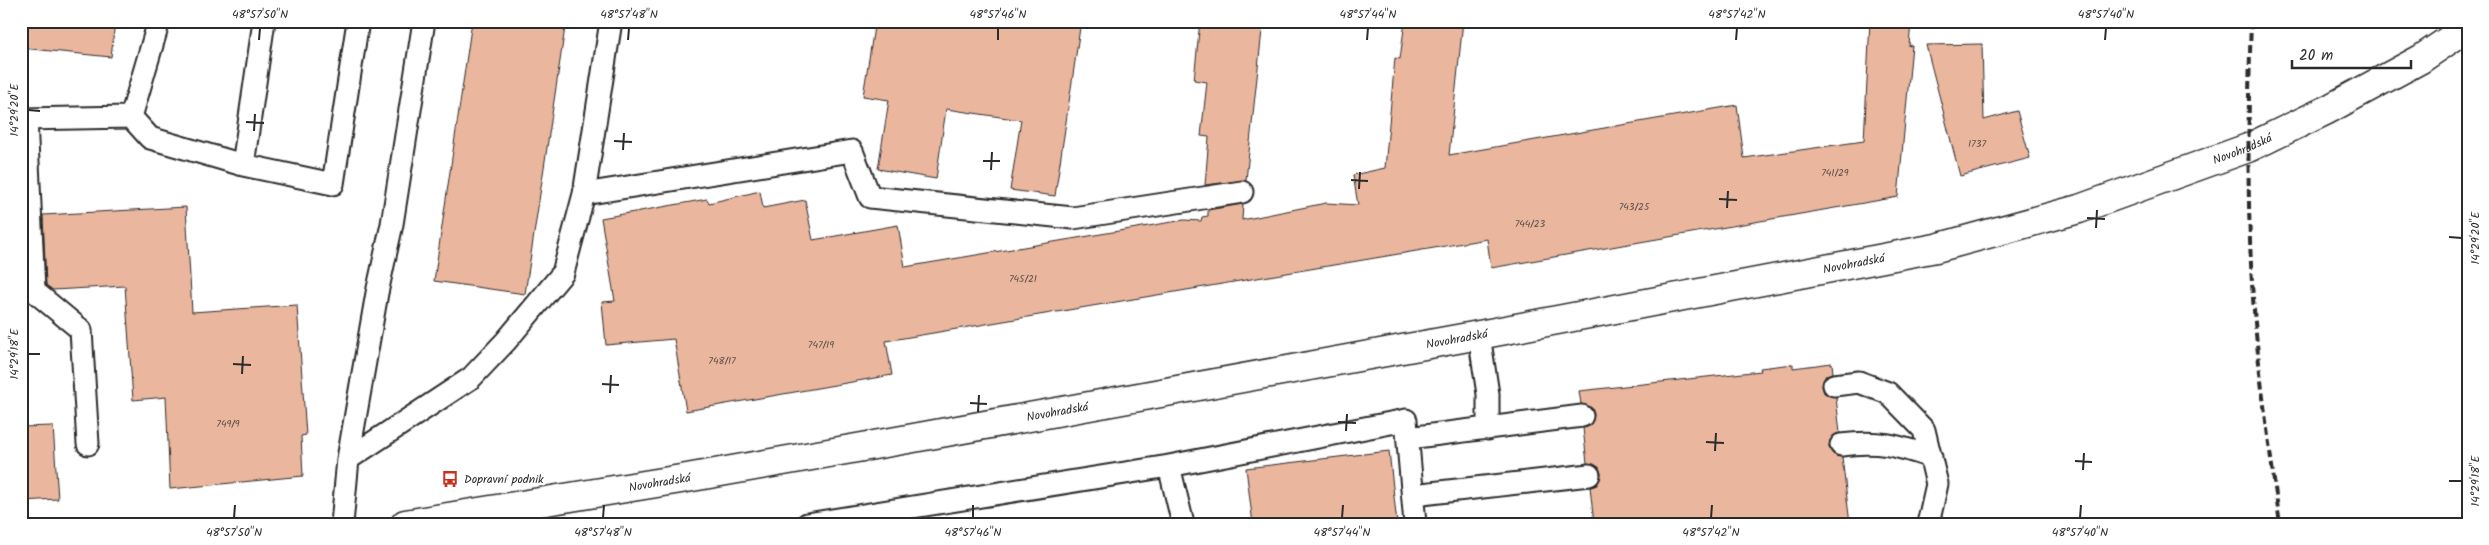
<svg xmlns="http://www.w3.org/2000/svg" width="2489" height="545" viewBox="0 0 2489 545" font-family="Kalam,sans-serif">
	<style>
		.building { fill: #ebb69e; stroke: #2b2b2b }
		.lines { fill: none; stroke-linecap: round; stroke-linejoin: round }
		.lane-casing { stroke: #2b2b2b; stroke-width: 25 }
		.secondary-casing { stroke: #2b2b2b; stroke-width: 31 }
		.lane { stroke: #fff; stroke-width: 21 }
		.secondary { stroke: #fff; stroke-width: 28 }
		.rail { stroke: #2b2b2b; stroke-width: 4; stroke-dasharray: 8 4; stroke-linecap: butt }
		.ticks { fill: none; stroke: #2b2b2b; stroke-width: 2 }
		.labels { text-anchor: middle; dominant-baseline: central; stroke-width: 4.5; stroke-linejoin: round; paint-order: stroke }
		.number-label { font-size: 10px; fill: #5b4e48 }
		.street-label { font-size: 12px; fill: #2b2b2b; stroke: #fff }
		.poi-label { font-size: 12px; fill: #2b2b2b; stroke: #fff; text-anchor: start }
		.neatline { fill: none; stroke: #2b2b2b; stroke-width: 2 }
		.ticks-label { font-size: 12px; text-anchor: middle; fill: #2b2b2b }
	</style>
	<rect width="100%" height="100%" fill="#fff"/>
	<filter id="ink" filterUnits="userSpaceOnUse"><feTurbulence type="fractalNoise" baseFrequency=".02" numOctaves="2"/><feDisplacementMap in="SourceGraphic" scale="10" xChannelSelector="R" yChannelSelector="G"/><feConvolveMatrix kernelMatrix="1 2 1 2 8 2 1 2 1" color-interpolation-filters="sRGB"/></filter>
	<g filter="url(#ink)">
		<path class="building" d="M 21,21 L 115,21 L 111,57 L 21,48 Z
			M 472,21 L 566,21 L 525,294 L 434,281 Z
			M 875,21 L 1081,21 L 1055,196 L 1010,190 L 1021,120 L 946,109 L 936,179 L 878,169 L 889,100 L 863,96 Z
			M 1200,21 L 1263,21 L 1246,180 L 1205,185 L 1209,137 L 1201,136 L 1207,82 L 1194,80 Z
			M 1405,21 L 1463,21 L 1449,155 L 1737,105 L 1744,158 L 1864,141 L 1870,21 L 1911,21 L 1909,46 L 1912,45 L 1898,197 L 1491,268 L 1487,239 L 886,341 L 892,375 L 686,411 L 674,339 L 606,345 L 602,302 L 615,301 L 601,218 L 707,199 L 709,203 L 760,191 L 763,208 L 805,200 L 813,240 L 898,225 L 905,267 L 1184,220 L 1201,221 L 1202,217 L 1208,216 L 1208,210 L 1243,204 L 1242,220 L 1326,203 L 1358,205 L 1353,175 L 1385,168 L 1395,58 L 1400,59 Z
			M 1982,44 L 1984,120 L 2017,111 L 2030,158 L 1960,176 L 1926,45 Z
			M 186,207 L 192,312 L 297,305 L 306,435 L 301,436 L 303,476 L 170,489 L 166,397 L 133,400 L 125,286 L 53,290 L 46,285 L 43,215 Z
			M 1832,363 L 1833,373 L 1826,375 L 1822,386 L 1824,393 L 1836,397 L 1840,433 L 1830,440 L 1829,447 L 1836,456 L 1842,457 L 1850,524 L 1594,524 L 1590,487 L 1597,485 L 1601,474 L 1599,467 L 1587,463 L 1583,428 L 1590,426 L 1594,415 L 1592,408 L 1581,404 L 1579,391 L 1761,371 L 1760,368 L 1793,364 L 1793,368 Z
			M 53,426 L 58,499 L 21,501 L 21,427 Z
			M 1389,451 L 1397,524 L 1253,524 L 1246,468 Z"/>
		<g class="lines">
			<g class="lane-casing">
				<path id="lane" d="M 131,117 L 150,138 L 243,165 L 333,184 L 358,21
					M 21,119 L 131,117 L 159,21
					M 26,119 L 34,291 L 81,330 L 88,444
					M 243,165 L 264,21
					M 584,194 L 611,21
					M 1479,335 L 1488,394 L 1488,429
					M 1834,385 L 1859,382 L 1888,393 L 1924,430 L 1937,484 L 1928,524
					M 1408,438 L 1582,416
					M 1841,445 C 1878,440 1896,445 1931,457
					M 348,459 L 471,378 L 506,341 L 563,273 L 584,194 L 852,151 L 870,197 L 1073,218 L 1242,192
					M 1169,466 L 1183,524
					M 1413,495 L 1589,475
					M 342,524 L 348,459 L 377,293 L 392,224 L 424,21
					M 807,524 L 1169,466 L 1406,420 L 1415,524"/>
			</g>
			<g class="secondary-casing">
				<g id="secondary">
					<path id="s1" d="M 405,524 L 681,479 L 908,439 L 1479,335 L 1936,248 L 2079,209 L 2248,148 L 2325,111 L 2421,59 L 2468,27"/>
				</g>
			</g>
			<use href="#lane" class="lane"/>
			<use href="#secondary" class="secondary"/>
			<path class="rail" d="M 2251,21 C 2248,108 2247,196 2252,283 C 2257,363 2269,444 2280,524"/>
		</g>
	</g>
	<path class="ticks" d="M 259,40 L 260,28M 628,40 L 629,28M 998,40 L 998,28M 1367,40 L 1368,28M 1736,40 L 1737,28M 2105,40 L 2106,28M 28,110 L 40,111M 246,122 L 264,123M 254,131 L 255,114M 614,141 L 632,142M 623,150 L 624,133M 983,161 L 1000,161M 991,170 L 992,152M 1351,180 L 1368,181M 1359,189 L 1360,172M 1719,199 L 1737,200M 1727,208 L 1728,191M 2087,218 L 2105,219M 2096,228 L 2097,210M 2449,237 L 2462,238M 28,354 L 40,354M 233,364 L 251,365M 242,374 L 243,356M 602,384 L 619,385M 610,393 L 611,375M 970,403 L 987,404M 978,412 L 979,395M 1338,422 L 1356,423M 1346,431 L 1347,414M 1706,442 L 1724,443M 1715,451 L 1716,433M 2075,461 L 2092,462M 2083,470 L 2084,453M 2449,481 L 2462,481M 234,518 L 235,505M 603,518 L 604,505M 973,518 L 973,505M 1342,518 L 1343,505M 1711,518 L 1712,505M 2080,518 L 2081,505"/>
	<defs>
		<g id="bus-bare" transform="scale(1.35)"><path d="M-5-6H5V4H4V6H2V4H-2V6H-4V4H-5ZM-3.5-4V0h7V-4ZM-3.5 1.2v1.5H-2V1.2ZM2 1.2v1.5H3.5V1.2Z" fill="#c8321e" stroke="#fff" stroke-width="2.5" paint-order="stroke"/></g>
	</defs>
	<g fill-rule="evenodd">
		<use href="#bus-bare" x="450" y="479"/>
	</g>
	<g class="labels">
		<g class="number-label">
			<text x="1977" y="144">1737</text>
			<text x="1835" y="173">741/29</text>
			<text x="1634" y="207">743/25</text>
			<text x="1530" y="224">744/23</text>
			<text x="1023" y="279">745/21</text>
			<text x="821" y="345">747/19</text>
			<text x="722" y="361">748/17</text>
			<text x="228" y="424">749/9</text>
		</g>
		<g class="street-label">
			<text stroke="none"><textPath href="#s1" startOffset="1878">Novohradská</textPath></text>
			<text stroke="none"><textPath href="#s1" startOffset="1472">Novohradská</textPath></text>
			<text stroke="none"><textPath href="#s1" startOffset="1068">Novohradská</textPath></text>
			<text stroke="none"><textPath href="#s1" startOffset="662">Novohradská</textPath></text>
			<text stroke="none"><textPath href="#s1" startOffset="258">Novohradská</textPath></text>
		</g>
		<g class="poi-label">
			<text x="464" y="479">Dopravní podnik</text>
		</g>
	</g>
	<rect width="2489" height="545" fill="none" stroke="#fff" stroke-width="55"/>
	<path d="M2292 60v8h119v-8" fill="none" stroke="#2b2b2b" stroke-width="2.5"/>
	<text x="2299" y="60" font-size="15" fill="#2b2b2b" stroke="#ffffff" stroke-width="4" paint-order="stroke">20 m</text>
	<rect x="28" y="28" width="2434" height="490" class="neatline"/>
	<g class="ticks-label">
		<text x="260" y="18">48°57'50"N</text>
		<text x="629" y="18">48°57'48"N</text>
		<text x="998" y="18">48°57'46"N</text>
		<text x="1368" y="18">48°57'44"N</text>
		<text x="1737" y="18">48°57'42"N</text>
		<text x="2106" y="18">48°57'40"N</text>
		<text transform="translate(14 110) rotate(-90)" y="4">14°29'20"E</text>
		<text transform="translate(2475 238) rotate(-90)" y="4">14°29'20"E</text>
		<text transform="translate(14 354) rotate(-90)" y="4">14°29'18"E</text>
		<text transform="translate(2475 481) rotate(-90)" y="4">14°29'18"E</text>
		<text x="234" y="536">48°57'50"N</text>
		<text x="603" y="536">48°57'48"N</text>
		<text x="973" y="536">48°57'46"N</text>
		<text x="1342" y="536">48°57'44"N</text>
		<text x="1711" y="536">48°57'42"N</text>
		<text x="2080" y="536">48°57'40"N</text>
	</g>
</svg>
